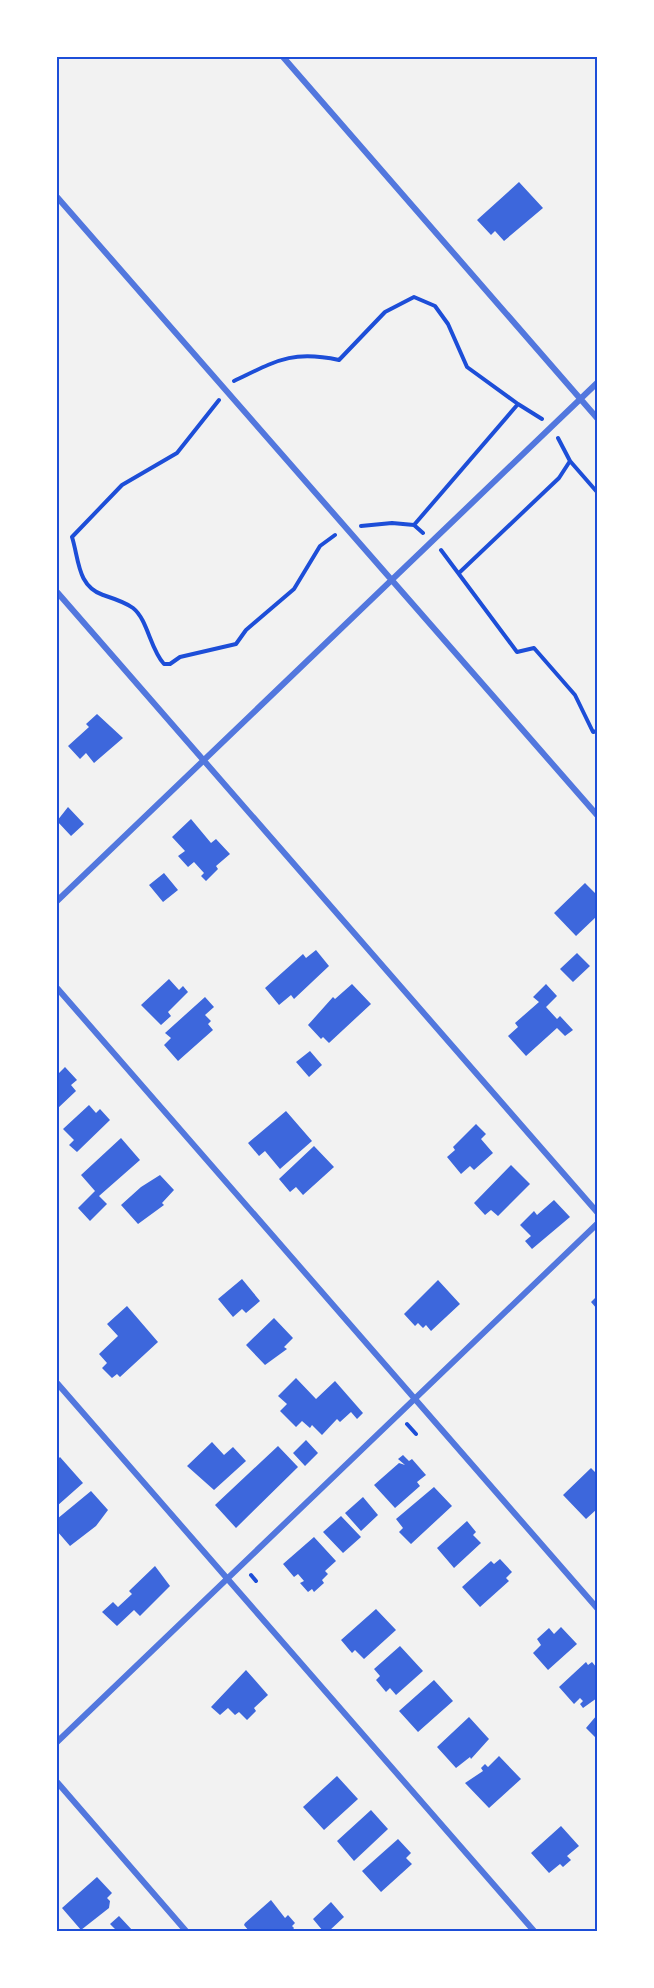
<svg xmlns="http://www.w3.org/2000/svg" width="654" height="1988" viewBox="0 0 654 1988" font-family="Inter,sans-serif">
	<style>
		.building { fill: #3d67dc }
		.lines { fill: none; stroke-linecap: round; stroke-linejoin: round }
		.path { stroke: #1d4ed8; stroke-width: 4 }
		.minor { stroke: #5277de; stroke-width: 6 }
		.neatline { fill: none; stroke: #1d4ed8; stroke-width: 2 }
	</style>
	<rect width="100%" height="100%" fill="#f2f2f2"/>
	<path class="building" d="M 519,182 L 543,208 L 504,241 L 495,231 L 491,235 L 477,220 Z
		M 97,714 L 123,738 L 94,763 L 86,753 L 80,759 L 68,746 L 89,727 L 86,724 Z
		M 68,807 L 84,824 L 71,836 L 57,821 Z
		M 191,819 L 211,843 L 216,839 L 230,854 L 216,866 L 218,869 L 206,881 L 201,876 L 204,873 L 194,862 L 188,867 L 178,856 L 185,851 L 172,837 Z
		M 164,873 L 178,890 L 163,902 L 149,885 Z
		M 585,883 L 595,893 L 597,891 L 597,916 L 576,936 L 554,913 Z
		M 316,950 L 329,966 L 294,999 L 291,995 L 279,1005 L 265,988 L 303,954 L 306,958 Z
		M 577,953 L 590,966 L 573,982 L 560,969 Z
		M 169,979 L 179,990 L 183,986 L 188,992 L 168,1012 L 171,1016 L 161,1025 L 141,1005 Z
		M 352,984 L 371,1004 L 329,1043 L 323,1037 L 321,1039 L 308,1025 L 333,997 L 335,999 Z
		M 546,984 L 557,996 L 546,1007 L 557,1019 L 560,1016 L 573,1030 L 565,1036 L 557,1028 L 526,1056 L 508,1036 L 518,1027 L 515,1023 L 539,1002 L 533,997 Z
		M 205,997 L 214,1007 L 205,1015 L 211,1021 L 208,1024 L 213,1030 L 178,1061 L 164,1045 L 171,1038 L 165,1033 Z
		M 310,1051 L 322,1065 L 309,1077 L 296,1062 Z
		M 65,1067 L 77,1080 L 71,1085 L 76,1091 L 57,1109 L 57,1070 L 59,1073 Z
		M 89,1105 L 96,1113 L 100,1109 L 110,1120 L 77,1152 L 69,1145 L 74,1140 L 63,1129 Z
		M 286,1111 L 312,1141 L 280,1169 L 265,1151 L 259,1156 L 248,1143 Z
		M 476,1124 L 486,1134 L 481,1139 L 493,1153 L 474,1170 L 470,1166 L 461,1174 L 447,1157 L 455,1150 L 453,1147 Z
		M 121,1138 L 140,1160 L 99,1196 L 107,1204 L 90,1221 L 78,1208 L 95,1191 L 81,1175 Z
		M 314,1146 L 334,1167 L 303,1195 L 296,1187 L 290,1192 L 279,1179 Z
		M 511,1165 L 530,1184 L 498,1216 L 491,1210 L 485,1215 L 474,1203 Z
		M 160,1175 L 174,1190 L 162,1203 L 164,1205 L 138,1224 L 121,1205 L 141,1187 Z
		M 554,1200 L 570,1217 L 532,1249 L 525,1241 L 531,1236 L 520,1225 L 534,1211 L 537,1215 Z
		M 242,1279 L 260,1301 L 246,1313 L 242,1309 L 233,1317 L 218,1299 Z
		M 438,1280 L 460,1304 L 431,1331 L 426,1325 L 423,1328 L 418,1323 L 415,1326 L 404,1314 Z
		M 597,1296 L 597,1309 L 591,1302 Z
		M 127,1306 L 158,1342 L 120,1377 L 117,1374 L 112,1378 L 102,1368 L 107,1363 L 99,1354 L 118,1336 L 107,1324 Z
		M 274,1318 L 293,1338 L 284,1347 L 287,1349 L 265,1365 L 246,1345 Z
		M 296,1378 L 316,1399 L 335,1381 L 363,1413 L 357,1419 L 351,1412 L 340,1422 L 337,1419 L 322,1435 L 312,1425 L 310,1428 L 302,1421 L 296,1427 L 280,1411 L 287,1404 L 278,1396 Z
		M 306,1440 L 318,1453 L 305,1466 L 293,1453 Z
		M 212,1442 L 224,1455 L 233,1447 L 246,1461 L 214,1490 L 187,1466 Z
		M 278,1446 L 298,1467 L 236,1528 L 215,1505 Z
		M 403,1455 L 409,1461 L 412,1459 L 426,1475 L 417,1482 L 420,1486 L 395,1508 L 374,1485 L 399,1463 L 405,1465 L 398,1459 Z
		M 60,1457 L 83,1483 L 57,1506 L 57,1460 Z
		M 591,1468 L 597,1474 L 597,1509 L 586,1519 L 563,1495 Z
		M 434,1487 L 452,1506 L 411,1544 L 399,1532 L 403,1528 L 396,1519 Z
		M 91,1491 L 108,1510 L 96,1526 L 70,1546 L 57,1531 L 57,1519 Z
		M 363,1497 L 378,1515 L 361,1531 L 345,1513 Z
		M 341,1516 L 361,1537 L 343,1553 L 323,1532 Z
		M 467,1521 L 476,1532 L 473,1535 L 481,1543 L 454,1568 L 437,1548 Z
		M 314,1537 L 336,1561 L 325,1571 L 328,1574 L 322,1580 L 324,1583 L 314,1592 L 312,1589 L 308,1592 L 300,1583 L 304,1581 L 298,1574 L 294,1577 L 283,1564 Z
		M 500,1559 L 512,1572 L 506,1578 L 509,1581 L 480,1607 L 462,1587 L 491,1561 L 494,1564 Z
		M 155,1566 L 170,1586 L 140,1616 L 134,1610 L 117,1626 L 102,1612 L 113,1602 L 118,1607 L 132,1594 L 129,1591 Z
		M 376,1609 L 396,1630 L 364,1659 L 355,1650 L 352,1653 L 341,1640 Z
		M 561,1627 L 577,1644 L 548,1670 L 533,1653 L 541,1645 L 537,1639 L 549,1628 L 554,1634 Z
		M 400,1646 L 423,1671 L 396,1695 L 390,1688 L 386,1692 L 376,1680 L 380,1676 L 374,1669 Z
		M 586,1662 L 588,1665 L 592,1662 L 597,1668 L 597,1698 L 583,1708 L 580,1704 L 583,1701 L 580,1698 L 574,1704 L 559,1687 Z
		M 246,1670 L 268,1695 L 254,1708 L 256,1711 L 247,1720 L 239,1712 L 235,1715 L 228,1708 L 220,1715 L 211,1707 Z
		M 434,1680 L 453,1701 L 418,1732 L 399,1711 Z
		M 597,1715 L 597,1739 L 586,1728 Z
		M 469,1717 L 489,1739 L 471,1759 L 470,1757 L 456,1768 L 437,1747 Z
		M 499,1756 L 521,1779 L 489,1808 L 465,1783 L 483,1771 L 481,1768 L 485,1764 L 488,1767 Z
		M 337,1776 L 358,1799 L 324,1830 L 303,1807 Z
		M 371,1810 L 388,1829 L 354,1861 L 337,1841 Z
		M 561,1826 L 579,1846 L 567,1856 L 571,1860 L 563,1867 L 560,1864 L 549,1873 L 531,1853 Z
		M 398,1839 L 411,1853 L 406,1858 L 412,1864 L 381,1892 L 362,1871 Z
		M 97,1877 L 112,1893 L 107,1898 L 110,1901 L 109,1908 L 81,1930 L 62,1908 Z
		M 271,1900 L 285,1918 L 288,1915 L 295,1923 L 292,1926 L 294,1928 L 292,1931 L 249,1931 L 244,1925 L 245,1923 Z
		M 331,1902 L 344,1917 L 329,1931 L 323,1931 L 313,1919 Z
		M 119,1916 L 133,1931 L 113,1931 L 115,1929 L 110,1924 Z"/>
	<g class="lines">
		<path class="path" d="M 234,381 C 276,361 291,350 339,360 L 385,312 L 414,297 L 435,306 L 448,324 L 467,367 L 518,404 L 414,525 L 423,533
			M 219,400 L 177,453 L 122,485 L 72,537 C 79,559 77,586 103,595 C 112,598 125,602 133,608 C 148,620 150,649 164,664 L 170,664 L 180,657 L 236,644 L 246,630 L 294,589 L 320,546 L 335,535
			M 518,404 L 542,419
			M 558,438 L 570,461
			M 361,526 L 392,523 L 414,525
			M 441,550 L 517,652 L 534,648 L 575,695 L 593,732 L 597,731
			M 460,572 L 559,478 L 570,461 L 597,492
			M 407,1424 L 416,1434
			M 251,1575 L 256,1581"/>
		<path class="minor" d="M 283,57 L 597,418
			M 57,197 L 597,815
			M 57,592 L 597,1212
			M 57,901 L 597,383
			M 57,988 L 597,1608
			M 57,1383 L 534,1931
			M 57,1742 L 597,1224
			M 57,1782 L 186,1931"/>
	</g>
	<rect width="654" height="1988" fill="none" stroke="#ffffff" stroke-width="117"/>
	<rect x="58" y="58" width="538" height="1872" class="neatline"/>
</svg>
